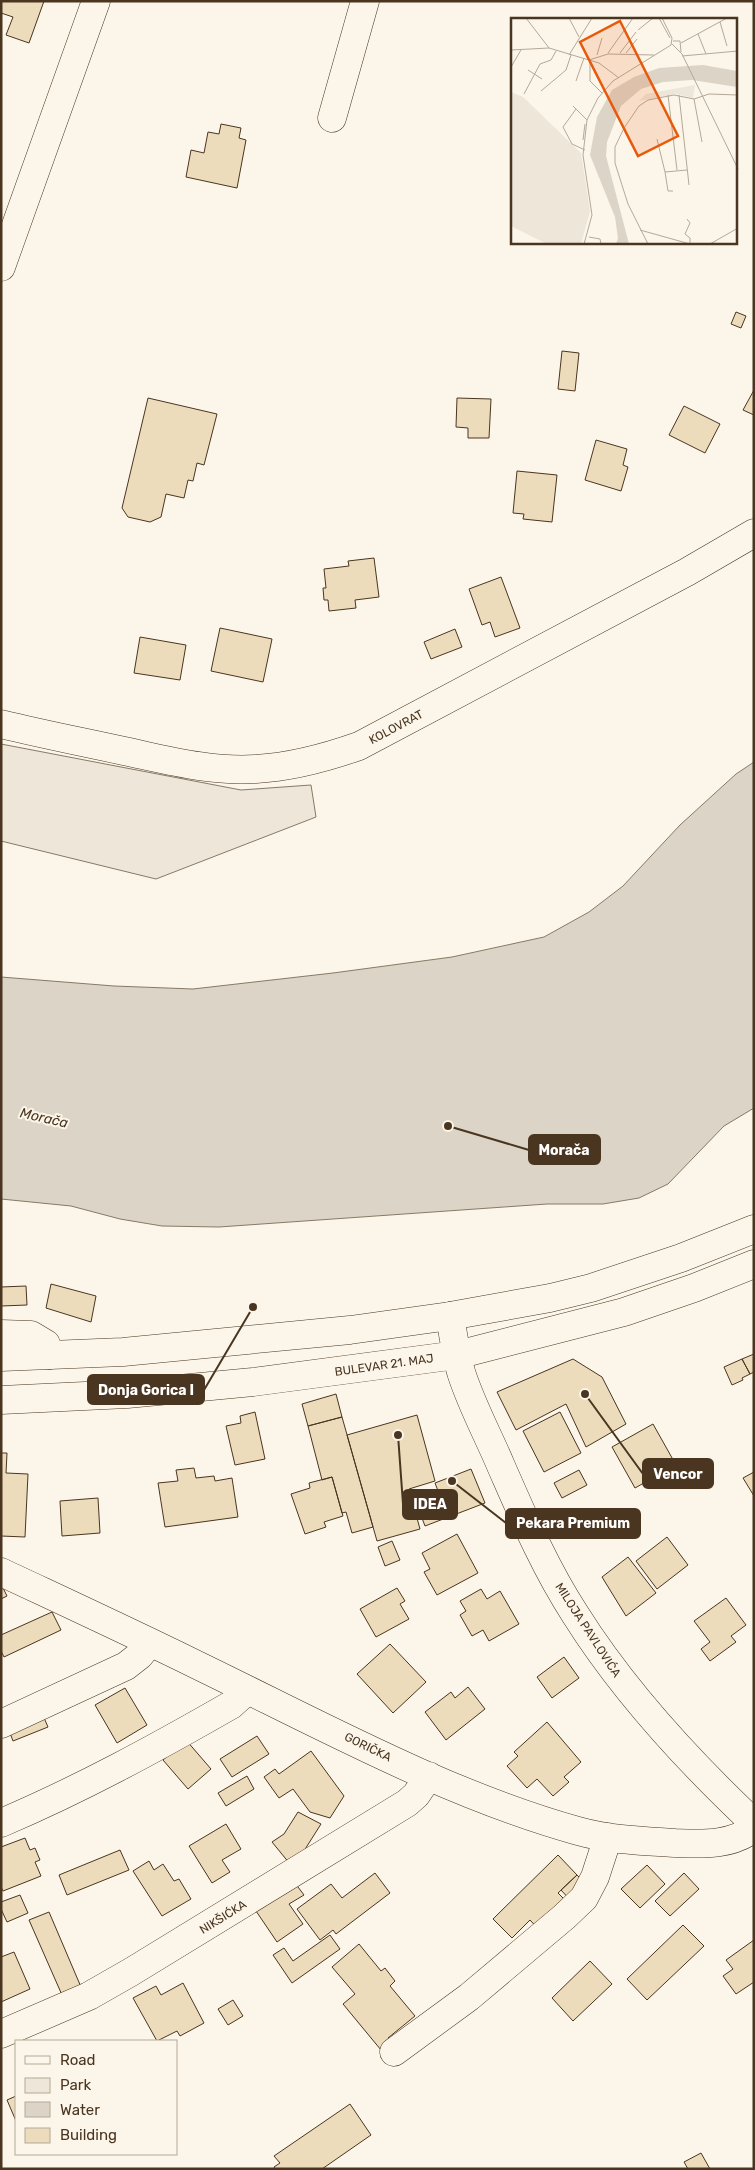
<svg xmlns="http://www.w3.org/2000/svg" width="755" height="2170" viewBox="0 0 755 2170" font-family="Rubik,sans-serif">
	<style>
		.green { fill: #ede6d9; stroke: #887966 }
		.water { fill: #dcd4c6; stroke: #887966 }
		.building { fill: #ecdcbc; stroke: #4a3520 }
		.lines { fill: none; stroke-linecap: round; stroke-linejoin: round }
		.minor-casing { stroke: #4a3520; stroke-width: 29 }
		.major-casing { stroke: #4a3520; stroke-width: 29 }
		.minor { stroke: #fbf6e9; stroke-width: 28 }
		.major { stroke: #fbf6e9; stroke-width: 28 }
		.labels { text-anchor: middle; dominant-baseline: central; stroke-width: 4; stroke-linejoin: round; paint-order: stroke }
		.street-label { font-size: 12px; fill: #4a3520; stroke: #fbf6e9 }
		.water-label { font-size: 14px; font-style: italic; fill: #4a3520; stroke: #fbf6e9 }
		.inset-road { fill: none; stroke: #b4a999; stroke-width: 1 }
		.view { fill: #e8590c; fill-opacity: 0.15; stroke: #e8590c; stroke-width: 2.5 }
		.inset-edge { fill: none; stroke: #4a3520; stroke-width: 2.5 }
		.leader { fill: none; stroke: #4a3520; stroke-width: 2 }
		.callout-dot { fill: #4a3520; stroke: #fbf6e9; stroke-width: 2 }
		.callout { fill: #4a3520; stroke: #4a3520; stroke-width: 2 }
		.callout-label { font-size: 14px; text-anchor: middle; font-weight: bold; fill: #fff }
	</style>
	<rect width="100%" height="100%" fill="#fbf6e9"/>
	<path class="green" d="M 1,744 L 241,790 L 311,785 L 316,817 L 156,879 L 1,841 Z"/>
	<path class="water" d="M 754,762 L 754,1108 L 724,1126 L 668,1184 L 639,1198 L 603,1204 L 547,1204 L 219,1227 L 162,1226 L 120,1219 L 71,1206 L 1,1199 L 1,977 L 114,986 L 193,989 L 333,973 L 452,957 L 544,937 L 589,912 L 623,886 L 680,825 L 736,774 Z"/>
	<path class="building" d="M 1,1 L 44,1 L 29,43 L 6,35 L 13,17 L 1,13 Z
		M 221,124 L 241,128 L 239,138 L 246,140 L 237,188 L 186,177 L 191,150 L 204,153 L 208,132 L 219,134 Z
		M 736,312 L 746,316 L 741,328 L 731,324 Z
		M 562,351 L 579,353 L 575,391 L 558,389 Z
		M 754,390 L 754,415 L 743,410 Z
		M 148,398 L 217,414 L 204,465 L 197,463 L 193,481 L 188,480 L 184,498 L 166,494 L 161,517 L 150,522 L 128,517 L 122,508 Z
		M 457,398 L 491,399 L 489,438 L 468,438 L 468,428 L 456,427 Z
		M 684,406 L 720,424 L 705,453 L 669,435 Z
		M 596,440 L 627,449 L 623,465 L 628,467 L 621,491 L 585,480 Z
		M 517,471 L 557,475 L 552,522 L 523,519 L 524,514 L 513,513 Z
		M 374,558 L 379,597 L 355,600 L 356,608 L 329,611 L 328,600 L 324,600 L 323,588 L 326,588 L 324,569 L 349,566 L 348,561 Z
		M 501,577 L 520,628 L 495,637 L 490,622 L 482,625 L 469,589 Z
		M 220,628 L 272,639 L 263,682 L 211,671 Z
		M 455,629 L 462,647 L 431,659 L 424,642 Z
		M 140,637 L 186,645 L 180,680 L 134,673 Z
		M 51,1284 L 96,1296 L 91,1322 L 46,1308 Z
		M 26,1286 L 27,1305 L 1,1306 L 1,1287 Z
		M 754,1354 L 754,1372 L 750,1374 L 742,1359 Z
		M 573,1359 L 602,1377 L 626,1424 L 586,1447 L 566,1404 L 516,1430 L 497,1392 Z
		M 742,1359 L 750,1374 L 742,1378 L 743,1380 L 732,1385 L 724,1367 Z
		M 336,1394 L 342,1417 L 308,1426 L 302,1404 Z
		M 255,1412 L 265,1459 L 235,1465 L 226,1426 L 241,1423 L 240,1416 Z
		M 560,1412 L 581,1453 L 544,1472 L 523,1431 Z
		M 417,1415 L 435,1481 L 409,1489 L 420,1529 L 377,1541 L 347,1435 Z
		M 342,1417 L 373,1527 L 352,1533 L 346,1512 L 342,1513 L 332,1477 L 322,1480 L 308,1426 Z
		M 653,1424 L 676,1465 L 635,1488 L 612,1447 Z
		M 1,1453 L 7,1453 L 6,1473 L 28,1474 L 25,1537 L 1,1536 Z
		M 194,1468 L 196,1478 L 214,1476 L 215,1481 L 232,1478 L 238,1517 L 165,1527 L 158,1483 L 178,1481 L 176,1470 Z
		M 471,1469 L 485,1503 L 425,1526 L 417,1505 L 440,1496 L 435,1483 Z
		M 579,1470 L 587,1485 L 562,1498 L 554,1483 Z
		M 754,1472 L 754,1496 L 743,1478 Z
		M 332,1477 L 343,1516 L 324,1522 L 326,1527 L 305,1534 L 291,1494 L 310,1488 L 309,1483 Z
		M 98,1498 L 100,1533 L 62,1536 L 60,1501 Z
		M 457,1534 L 478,1573 L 437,1595 L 424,1572 L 430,1569 L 422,1553 Z
		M 667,1537 L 688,1565 L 657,1589 L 636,1561 Z
		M 392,1541 L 400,1560 L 385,1566 L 378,1547 Z
		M 628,1557 L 656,1593 L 626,1616 L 602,1577 Z
		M 1,1584 L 7,1596 L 1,1599 Z
		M 397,1588 L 405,1601 L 400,1604 L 409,1619 L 376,1637 L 360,1609 Z
		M 481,1589 L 487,1599 L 500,1591 L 519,1624 L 489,1641 L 483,1630 L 472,1636 L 460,1615 L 466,1611 L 460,1601 Z
		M 726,1598 L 746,1625 L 731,1636 L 736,1642 L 710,1661 L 701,1649 L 710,1642 L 694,1621 Z
		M 52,1612 L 61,1630 L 4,1657 L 1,1651 L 1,1635 Z
		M 390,1644 L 426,1682 L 393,1713 L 357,1674 Z
		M 564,1657 L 579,1678 L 552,1698 L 537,1677 Z
		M 468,1687 L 485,1709 L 446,1740 L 425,1712 L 451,1692 L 455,1698 Z
		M 125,1688 L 147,1725 L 117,1743 L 95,1705 Z
		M 41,1711 L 48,1727 L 13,1741 L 7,1725 Z
		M 547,1722 L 581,1762 L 564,1777 L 569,1782 L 553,1796 L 537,1779 L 527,1788 L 507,1766 L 518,1756 L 514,1752 Z
		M 257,1736 L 269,1754 L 232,1777 L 220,1759 Z
		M 186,1740 L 211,1769 L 188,1789 L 163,1760 Z
		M 311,1751 L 344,1796 L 330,1818 L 310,1812 L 293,1789 L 279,1798 L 264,1777 L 275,1769 L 279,1774 Z
		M 247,1776 L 254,1789 L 226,1806 L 218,1793 Z
		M 298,1812 L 321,1824 L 302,1854 L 290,1864 L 272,1842 L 284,1834 Z
		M 226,1824 L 241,1849 L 222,1860 L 230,1872 L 212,1883 L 189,1846 Z
		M 25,1838 L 30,1850 L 35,1848 L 40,1860 L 35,1862 L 41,1876 L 3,1891 L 1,1887 L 1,1847 Z
		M 120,1850 L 129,1870 L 67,1895 L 59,1875 Z
		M 558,1855 L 577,1875 L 558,1893 L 566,1901 L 541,1932 L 530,1920 L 512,1938 L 493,1919 Z
		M 149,1861 L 154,1870 L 163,1864 L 174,1881 L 179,1879 L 191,1899 L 162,1916 L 133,1871 Z
		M 647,1865 L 665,1884 L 640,1908 L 621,1889 Z
		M 375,1873 L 390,1893 L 336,1934 L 333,1930 L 320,1940 L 297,1909 L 331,1884 L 342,1898 Z
		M 684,1873 L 699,1889 L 670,1916 L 655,1901 Z
		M 577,1875 L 588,1886 L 572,1902 L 561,1890 Z
		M 295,1883 L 304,1895 L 289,1904 L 303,1924 L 277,1942 L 256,1911 Z
		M 20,1895 L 28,1913 L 7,1922 L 1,1909 L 1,1902 Z
		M 49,1912 L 81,1987 L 62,1995 L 29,1920 Z
		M 683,1925 L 704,1946 L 647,2000 L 627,1979 Z
		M 330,1935 L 340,1949 L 292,1983 L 273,1955 L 284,1948 L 293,1961 Z
		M 754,1940 L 754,1982 L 736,1994 L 723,1976 L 733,1969 L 726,1960 Z
		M 359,1944 L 381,1971 L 385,1968 L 395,1981 L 390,1986 L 415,2016 L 388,2038 L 391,2041 L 381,2050 L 343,2004 L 355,1994 L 332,1967 Z
		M 14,1952 L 30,1989 L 1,2002 L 1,1957 Z
		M 590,1961 L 612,1984 L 573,2021 L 552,1998 Z
		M 183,1983 L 204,2023 L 180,2036 L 177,2031 L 157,2041 L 133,1998 L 156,1986 L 161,1995 Z
		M 233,2000 L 243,2016 L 228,2025 L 218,2009 Z
		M 16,2096 L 16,2121 L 7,2100 Z
		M 350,2104 L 371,2135 L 322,2169 L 275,2169 L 274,2167 L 280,2163 L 274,2156 Z
		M 701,2153 L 710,2169 L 688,2169 L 684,2162 Z"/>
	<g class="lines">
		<g class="minor-casing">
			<path id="minor" d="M 332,118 L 365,1
				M 1,267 L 96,1
				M 1,724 C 42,734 83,742 124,751 C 167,760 211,772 256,769 C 292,767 325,758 359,746 L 687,572 L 754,533
				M 450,1316 C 453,1335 456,1354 461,1372 C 471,1404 488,1435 501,1466 C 523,1516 545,1568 575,1614 C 624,1692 687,1760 754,1823
				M 1,1334 L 31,1335 L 46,1344 L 49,1355
				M 1,1572 C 67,1603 132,1633 197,1665 C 319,1724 448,1795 578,1831 C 610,1840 643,1841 675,1843 C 702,1844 731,1846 754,1828
				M 1,1724 L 126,1666 L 140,1655 L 150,1642
				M 1,1823 C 81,1789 156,1748 231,1705 L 241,1696 L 246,1689
				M 1,2034 L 89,1996 L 131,1972 L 407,1803 L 416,1795 L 429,1776
				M 394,2052 L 469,1997 L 564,1917 L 584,1898 L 595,1877 L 608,1837"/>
		</g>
		<g class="major-casing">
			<path id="major" d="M 1,1357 L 123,1352 L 350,1330 L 450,1316 L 550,1298 L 591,1288 L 681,1258 L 754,1229
				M 1,1400 L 127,1394 L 253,1382 L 457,1355 L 624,1312 L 694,1288 L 754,1264"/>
		</g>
		<use href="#minor" class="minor"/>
		<use href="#major" class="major"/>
	</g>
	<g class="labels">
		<g class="street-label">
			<text transform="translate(396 727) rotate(-28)">KOLOVRAT</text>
			<text transform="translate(384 1365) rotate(-8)">BULEVAR 21. MAJ</text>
			<text transform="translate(588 1630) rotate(57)">MILOJA PAVLOVIĆA</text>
			<text transform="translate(368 1747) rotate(26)">GORIČKA</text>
			<text transform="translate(223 1917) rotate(-32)">NIKŠIĆKA</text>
		</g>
		<g class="water-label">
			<text transform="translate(44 1118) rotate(13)">Morača</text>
		</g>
	</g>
	<g transform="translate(511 18)">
		<rect width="226" height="226" fill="#fbf6e9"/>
		<path d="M 184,67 L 182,80 L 165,76 L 128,83 L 135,76 ZM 0,74 L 12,79 L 70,135 L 79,193 L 70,226 L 36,226 L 0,208 Z" fill="#ede6d9"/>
		<path d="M 192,47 L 226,53 L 226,69 L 181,62 L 152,64 L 130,71 L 110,88 L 96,124 L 95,138 L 118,226 L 105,226 L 107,220 L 104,199 L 79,137 L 86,99 L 101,72 L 123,59 L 148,50 Z" fill="#dcd4c6"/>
		<path class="inset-road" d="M 15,0 L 38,30 L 88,45 L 108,60M 58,0 L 68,19M 148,0 L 159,20M 209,4 L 216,28M 127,12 L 142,0M 187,16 L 195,36M 162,23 L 169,23 L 170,34M 170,25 L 216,0M 161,26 L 171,36 L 227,151M 0,32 L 38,30M 97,35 L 122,0M 109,35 L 125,14M 115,35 L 126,21M 58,37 L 81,0M 86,37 L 91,20M 171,38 L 227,33M 78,42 L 97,36 L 143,37M 79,42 L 79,63 L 91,75M 0,49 L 10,32M 17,52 L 31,61M 65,63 L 73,40M 30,73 L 55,52 L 60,37M 13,76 L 29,46 L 40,42 L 45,33M 157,77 L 166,152M 168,77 L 178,167M 183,81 L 191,124M 62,88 L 76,102M 65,91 L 52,109 L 61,126 L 74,132M 146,121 L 154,154M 72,122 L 74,106M 162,173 L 157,173 L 154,154 L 176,152M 176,201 L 179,205 L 174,216 L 179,220 L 179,226M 129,212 L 179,226M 78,219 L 89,221 L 90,226M 73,226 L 81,197 L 72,137 L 76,102 L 87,80 L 102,63 L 160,27 L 161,20 L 151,0M 137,226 L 117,186 L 104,145 L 104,129 L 113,110 L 128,88 L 137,82 L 163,77 L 183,81 L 198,76 L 227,77M 199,226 L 227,210"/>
		<path class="view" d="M 109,3 L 167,118 L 127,138 L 69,24 Z"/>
		<rect width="226" height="226" class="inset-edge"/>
	</g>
	<path class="leader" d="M448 1126L529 1150M253 1307L204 1390M585 1394L643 1474M398 1435L403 1504M452 1481L506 1523"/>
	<g class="callout-dot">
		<circle cx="448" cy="1126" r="5"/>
		<circle cx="253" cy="1307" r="5"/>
		<circle cx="585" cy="1394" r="5"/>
		<circle cx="398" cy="1435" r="5"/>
		<circle cx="452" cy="1481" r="5"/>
	</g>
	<g class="callout">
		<rect x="529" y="1135" width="71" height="29" rx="5"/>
		<rect x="88" y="1375" width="116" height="29" rx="5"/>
		<rect x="643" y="1459" width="70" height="29" rx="5"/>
		<rect x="403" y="1490" width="54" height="29" rx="5"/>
		<rect x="506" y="1509" width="134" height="29" rx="5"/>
	</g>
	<g class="callout-label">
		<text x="564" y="1155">Morača</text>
		<text x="146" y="1395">Donja Gorica I</text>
		<text x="678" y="1479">Vencor</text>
		<text x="430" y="1509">IDEA</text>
		<text x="573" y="1528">Pekara Premium</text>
	</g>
	<rect width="755" height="2170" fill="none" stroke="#4a3520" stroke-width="5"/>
	<rect x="15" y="2040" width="162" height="115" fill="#fbf6e9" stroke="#b4a999"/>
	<rect x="25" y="2056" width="25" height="8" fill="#fbf6e9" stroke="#b4a999"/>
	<text x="60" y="2065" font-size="15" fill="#4a3520">Road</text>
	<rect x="25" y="2078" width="25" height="15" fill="#ede6d9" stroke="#b4a999"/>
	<text x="60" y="2090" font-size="15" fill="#4a3520">Park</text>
	<rect x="25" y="2102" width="25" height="15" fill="#dcd4c6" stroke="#b4a999"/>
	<text x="60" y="2115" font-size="15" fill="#4a3520">Water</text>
	<rect x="25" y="2128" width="25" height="15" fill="#ecdcbc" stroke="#b4a999"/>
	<text x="60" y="2140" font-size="15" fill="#4a3520">Building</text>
</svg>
